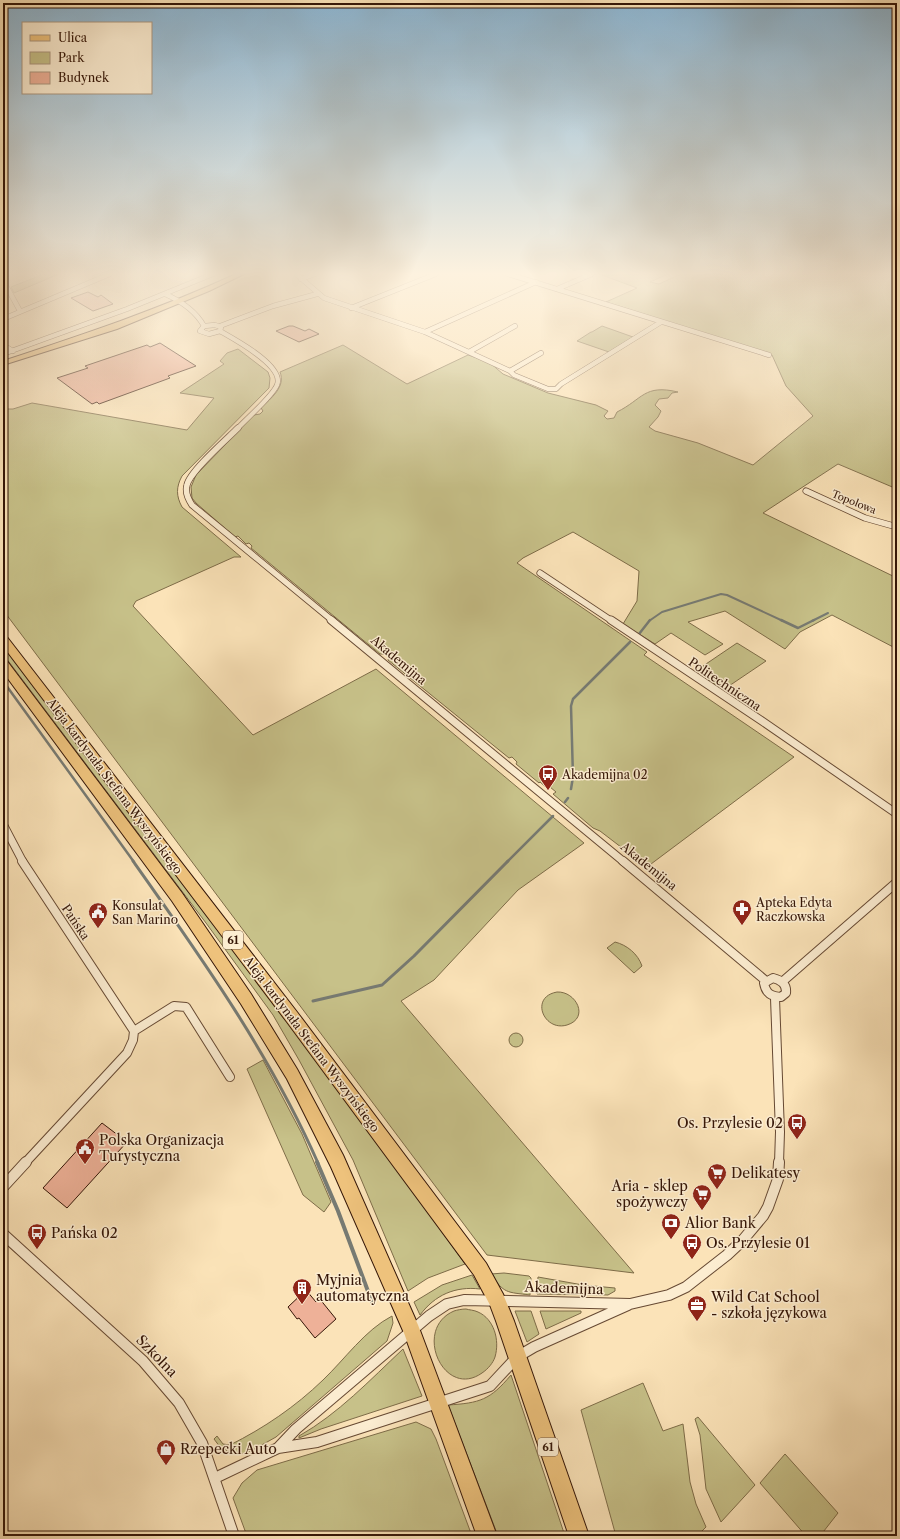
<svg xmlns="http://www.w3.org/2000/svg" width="900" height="1539" viewBox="0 0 900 1539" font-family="'Libre Caslon Text',serif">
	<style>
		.green { fill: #c7c189; stroke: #7e6c48 }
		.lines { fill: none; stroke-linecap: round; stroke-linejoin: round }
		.stream-far3 { stroke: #777a72; stroke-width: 2 }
		.stream-far2 { stroke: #777a72; stroke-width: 2.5 }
		.stream-far1 { stroke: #777a72; stroke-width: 3 }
		.stream { stroke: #777a72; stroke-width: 4 }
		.building { fill: #eeb198; stroke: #351607 }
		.street-far4-casing { stroke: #664933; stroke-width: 5.5 }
		.street-far3-casing { stroke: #664933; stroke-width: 7 }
		.street-far2-casing { stroke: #664933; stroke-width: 9 }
		.street-far1-casing { stroke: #664933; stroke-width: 10 }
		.street-casing { stroke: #664933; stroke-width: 12 }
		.primary-casing { stroke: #351607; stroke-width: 2 }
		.street-far4 { stroke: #fcedd1; stroke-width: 4.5 }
		.street-far3 { stroke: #fcedd1; stroke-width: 5.5 }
		.street-far2 { stroke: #fcedd1; stroke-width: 7 }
		.street-far1 { stroke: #fcedd1; stroke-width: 8 }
		.street { stroke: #fcedd1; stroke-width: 10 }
		.primary { fill: #eec27c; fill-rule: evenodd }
		.labels { text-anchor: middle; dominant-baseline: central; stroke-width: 3; stroke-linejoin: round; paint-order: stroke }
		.far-street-label { font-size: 10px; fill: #351607; stroke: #fcedd1 }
		.shield { fill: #fcedd1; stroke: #715644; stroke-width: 1 }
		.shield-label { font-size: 11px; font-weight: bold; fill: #351607 }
		.street-label { font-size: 12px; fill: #351607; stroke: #fcedd1 }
		.poi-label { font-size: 12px; fill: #351607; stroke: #fcedd1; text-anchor: start }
		.near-poi-label { font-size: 14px; fill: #351607; stroke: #fcedd1; text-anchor: start }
		.near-street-label { font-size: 14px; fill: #351607; stroke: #fcedd1 }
	</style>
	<rect width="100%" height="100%" fill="#fbe3b8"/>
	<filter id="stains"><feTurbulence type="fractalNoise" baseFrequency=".005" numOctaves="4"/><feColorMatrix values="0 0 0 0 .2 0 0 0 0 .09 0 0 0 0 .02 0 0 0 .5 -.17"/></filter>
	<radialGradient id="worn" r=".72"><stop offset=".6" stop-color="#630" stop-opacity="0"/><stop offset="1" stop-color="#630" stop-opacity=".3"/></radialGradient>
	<path class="green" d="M 44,274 L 59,274 L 14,293 L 11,287 Z
		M 668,274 L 650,282 L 659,284 L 681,274 L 897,274 L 897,489 L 838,464 L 763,513 L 897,578 L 897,649 L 832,615 L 800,632 L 785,649 L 725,611 L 688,622 L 723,644 L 705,655 L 671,633 L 655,644 L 623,624 L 637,601 L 639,571 L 573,532 L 523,558 L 517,563 L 647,652 L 644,655 L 794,757 L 647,867 L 600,831 L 593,828 L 553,794 L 556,792 L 550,787 L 547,788 L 540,782 L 539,783 L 516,764 L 517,762 L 512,757 L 509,758 L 388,660 L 389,657 L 385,654 L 380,654 L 251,548 L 252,546 L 249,543 L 246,544 L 238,536 L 235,537 L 196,503 L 192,498 L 191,487 L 196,475 L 254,415 L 260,414 L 263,411 L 261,408 C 271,398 286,387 280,372 L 343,345 L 407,384 L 468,355 L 489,362 L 503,374 L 548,393 L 596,405 L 608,411 L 604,416 L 607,419 L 614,418 L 617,412 C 643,399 644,384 678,392 L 672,393 L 668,398 L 659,399 L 655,405 L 661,411 L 658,417 L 649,427 L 655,431 L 698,443 L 753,465 L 813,416 L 786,386 L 772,355 L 606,302 L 637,288 L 602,275 Z
		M 602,326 L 633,337 L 609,352 L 577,341 L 591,332 L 592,332 Z
		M 238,349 L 268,372 L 270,378 L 269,388 L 182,476 C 176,487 176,496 182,507 L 241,557 L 234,557 L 136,601 L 133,606 L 253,735 L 376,669 L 584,843 L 518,890 L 434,980 L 401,1001 L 634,1273 L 487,1255 L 3,610 L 3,409 L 13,409 L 32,403 L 187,430 L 214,398 L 180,393 L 224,364 L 220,361 L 227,353 Z
		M 3,643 L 313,1052 L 465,1264 L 428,1278 L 408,1291 L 353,1160 L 299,1060 L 273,1015 L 206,923 L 3,654 Z
		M 737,643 L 766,661 L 723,690 L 703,677 L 702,672 L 703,666 Z
		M 615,942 C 627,945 638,954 642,966 L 634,973 L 607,948 Z
		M 557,992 C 576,991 590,1018 567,1025 C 544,1032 529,997 557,992 Z
		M509 1040a7 7 0 1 1 14 0a7 7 0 1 1-14 0Z
		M 263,1060 L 302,1134 L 331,1202 L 324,1212 L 303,1195 L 247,1069 Z
		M 504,1273 L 529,1276 L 531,1278 L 530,1295 C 507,1292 504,1294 491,1274 Z
		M 472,1275 L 480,1289 C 455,1286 435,1295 420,1315 L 414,1302 L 442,1285 Z
		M 538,1277 L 583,1285 L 615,1288 L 615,1291 L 608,1295 L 537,1294 Z
		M 466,1309 C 469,1310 474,1310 478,1312 C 494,1319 500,1340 495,1357 C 493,1363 488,1369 482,1373 C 444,1400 412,1329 454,1311 C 457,1310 462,1309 466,1309 Z
		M 515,1311 L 531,1311 L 539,1334 L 527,1342 Z
		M 540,1311 L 581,1311 L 581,1313 L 546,1329 Z
		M 392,1316 L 393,1323 L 387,1341 L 276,1437 L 251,1451 L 241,1454 L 228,1451 L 220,1447 L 214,1439 L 217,1436 L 223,1444 L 230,1445 C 264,1428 295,1407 323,1380 C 345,1359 365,1330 392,1316 Z
		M 403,1349 L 422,1396 L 321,1429 L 299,1438 L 299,1436 C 338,1414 370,1380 403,1349 Z
		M 511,1375 L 559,1518 L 565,1536 L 498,1536 L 448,1405 C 480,1403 490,1400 511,1375 Z
		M 643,1383 L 663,1431 L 683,1424 L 690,1482 L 696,1504 L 706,1527 L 697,1536 L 616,1536 L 581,1410 Z
		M 698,1417 L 755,1485 L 721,1522 L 706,1489 L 700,1435 L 695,1419 Z
		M 416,1422 L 431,1429 L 436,1439 L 472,1536 L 247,1536 L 233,1498 L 242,1483 L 257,1470 Z
		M 785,1454 L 838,1513 L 820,1536 L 806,1536 L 760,1483 Z"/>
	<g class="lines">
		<path class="stream-far3" d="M 649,621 L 662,612 L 721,594 L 727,595 L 783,621
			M 812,621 L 828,613"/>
		<path class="stream-far2" d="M 781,620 L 798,628 L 814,620
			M 639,634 L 650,620
			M 3,681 L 134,862
			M 571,789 L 573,777 L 571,706 L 573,699 L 630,642
			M 565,802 L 568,798
			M 507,862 L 553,816"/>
		<path class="stream-far1" d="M 133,861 C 201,957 270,1054 318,1163
			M 313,1001 L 382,985 L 414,956 L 508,861"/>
		<path class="stream" d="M 317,1162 L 338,1211 L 372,1302"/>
	</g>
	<path class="building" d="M 88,292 L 98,297 L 101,295 L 113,304 L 93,311 L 71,298 Z
		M 289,326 L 293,326 L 305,331 L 309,329 L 319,334 L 299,342 L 276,331 Z
		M 160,343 L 196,366 L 168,376 L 170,378 L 99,404 L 97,402 L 92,404 L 57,378 L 88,368 L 85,366 L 147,345 L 150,347 Z
		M 102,1123 L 127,1142 L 67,1208 L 43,1188 Z
		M 306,1290 L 316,1302 L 319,1298 L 336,1319 L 315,1338 L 299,1318 L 297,1319 L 288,1307 Z"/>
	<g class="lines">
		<g class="street-far4-casing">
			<path id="street-far4" d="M 296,274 L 324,298 L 425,332 L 510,371 L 514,375 L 548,389 L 556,389 L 561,384 L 661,322
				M 508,274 L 769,355
				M 301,279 L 315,274
				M 3,280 L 20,311
				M 557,289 L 592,274
				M 165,294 C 181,301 195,310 204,326
				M 351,308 L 436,274
				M 3,319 L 110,274
				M 215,325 L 221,327 L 220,331 L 209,334 L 200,331 L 204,326 Z
				M 220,326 L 273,306 L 317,294
				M 220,331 C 234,339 285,366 277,385 C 272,397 247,418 237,429
				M 425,332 L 536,282
				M 3,345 L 13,351
				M 469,352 L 515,326
				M 3,354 L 127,309 L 213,274
				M 510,371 L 541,353"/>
		</g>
		<g class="street-far3-casing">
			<path id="street-far3" d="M 238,428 C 227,439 190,471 187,485 C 185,492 188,499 192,505 L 333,621
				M 806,491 L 865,518 L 897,527
				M 540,573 L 612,621"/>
		</g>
		<g class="street-far2-casing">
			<path id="street-far2" d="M 331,620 L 624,862
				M 611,620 L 762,721 L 897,814
				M 3,824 L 23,862"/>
		</g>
		<g class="street-far1-casing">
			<path id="street-far1" d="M 22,861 L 134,1031 L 133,1040 L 127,1053 L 25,1163
				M 623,861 L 766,981
				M 773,978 C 781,980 787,984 786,993 L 781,997 C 771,996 766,994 764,983 Z
				M 782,982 L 897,882
				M 775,998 L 780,1132 L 779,1163
				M 134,1031 L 174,1006 L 186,1007 L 230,1077"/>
		</g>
		<g class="street-casing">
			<path id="street" d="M 3,1187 L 26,1162
				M 3,1234 L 143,1361 L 179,1403 L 202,1443 L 234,1536
				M 278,1448 L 296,1429 L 429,1316 L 447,1304 L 464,1300 L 630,1304 L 669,1295 L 686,1287 L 727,1255 L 742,1241 L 763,1216 L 768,1207 L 778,1179 L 779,1162
				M 215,1478 L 278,1448 L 317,1442 L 490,1386 L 517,1357 L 534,1347 L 628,1305"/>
		</g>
		<g class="primary-casing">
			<path id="primary" d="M 236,274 L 244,274 L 209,291 L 117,329 L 3,365 L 3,361 C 82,335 160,309 236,274 Z
				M 3,636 L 7,637 L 297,1012 L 486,1263 L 503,1294 L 514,1321 L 589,1536 L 569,1536 L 496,1321 L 490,1305 L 474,1275 L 287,1022 L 3,646 Z
				M 3,660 L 7,661 L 182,893 L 251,994 L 297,1069 L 343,1155 L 418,1325 L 497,1536 L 477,1536 L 404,1333 L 331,1167 L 287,1079 L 241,1004 L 172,901 L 3,672 Z"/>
		</g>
		<use href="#street-far4" class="street-far4"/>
		<use href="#street-far3" class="street-far3"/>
		<use href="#street-far2" class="street-far2"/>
		<use href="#street-far1" class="street-far1"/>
		<use href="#street" class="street"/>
		<use href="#primary" class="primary"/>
	</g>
	<linearGradient id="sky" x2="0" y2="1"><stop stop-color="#8cb7d5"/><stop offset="0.56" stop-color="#fdf2df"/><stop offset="1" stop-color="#fdf2df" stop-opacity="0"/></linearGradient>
	<rect width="900" height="489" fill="url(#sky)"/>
	<defs>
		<g id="bus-pin" transform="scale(1)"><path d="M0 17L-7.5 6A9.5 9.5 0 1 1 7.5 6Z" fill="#8f2418" stroke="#fcedd1"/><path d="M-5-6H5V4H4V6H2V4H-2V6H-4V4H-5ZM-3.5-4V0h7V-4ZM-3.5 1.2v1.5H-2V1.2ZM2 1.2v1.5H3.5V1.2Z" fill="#fff"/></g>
		<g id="pharmacy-pin" transform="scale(1)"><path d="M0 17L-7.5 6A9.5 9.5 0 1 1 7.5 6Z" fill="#8f2418" stroke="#fcedd1"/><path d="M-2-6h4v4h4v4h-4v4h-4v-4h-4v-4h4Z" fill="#fff"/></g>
		<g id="civic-pin" transform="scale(1)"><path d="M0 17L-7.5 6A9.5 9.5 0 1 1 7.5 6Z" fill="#8f2418" stroke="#fcedd1"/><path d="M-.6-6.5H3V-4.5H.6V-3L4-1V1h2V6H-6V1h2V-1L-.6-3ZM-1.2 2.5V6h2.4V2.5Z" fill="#fff"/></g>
		<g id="supermarket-pin" transform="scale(1)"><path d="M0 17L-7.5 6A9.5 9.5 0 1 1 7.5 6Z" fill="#8f2418" stroke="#fcedd1"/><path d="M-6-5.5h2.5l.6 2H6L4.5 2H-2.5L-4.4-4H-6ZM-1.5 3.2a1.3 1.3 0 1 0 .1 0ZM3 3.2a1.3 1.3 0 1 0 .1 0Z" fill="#fff"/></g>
		<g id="bank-pin" transform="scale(1)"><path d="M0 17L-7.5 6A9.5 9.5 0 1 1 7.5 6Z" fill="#8f2418" stroke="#fcedd1"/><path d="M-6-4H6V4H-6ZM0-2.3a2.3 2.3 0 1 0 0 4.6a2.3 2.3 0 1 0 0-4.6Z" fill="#fff"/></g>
		<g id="building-pin" transform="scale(1)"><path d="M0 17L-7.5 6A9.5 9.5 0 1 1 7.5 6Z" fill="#8f2418" stroke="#fcedd1"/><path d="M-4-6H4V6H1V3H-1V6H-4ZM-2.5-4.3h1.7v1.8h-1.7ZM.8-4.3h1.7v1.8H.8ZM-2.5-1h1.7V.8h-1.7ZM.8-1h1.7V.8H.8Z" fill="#fff"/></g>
		<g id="office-pin" transform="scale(1)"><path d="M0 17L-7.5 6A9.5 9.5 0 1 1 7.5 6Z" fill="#8f2418" stroke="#fcedd1"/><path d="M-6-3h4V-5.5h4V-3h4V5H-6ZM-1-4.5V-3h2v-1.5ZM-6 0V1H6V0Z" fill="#fff"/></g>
		<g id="shop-pin" transform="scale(1)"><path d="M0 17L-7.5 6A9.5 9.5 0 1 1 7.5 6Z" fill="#8f2418" stroke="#fcedd1"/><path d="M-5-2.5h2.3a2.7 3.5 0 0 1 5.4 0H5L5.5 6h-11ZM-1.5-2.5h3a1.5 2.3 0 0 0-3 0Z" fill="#fff"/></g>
	</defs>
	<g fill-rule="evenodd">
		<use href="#bus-pin" x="548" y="774"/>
		<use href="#pharmacy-pin" x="742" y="909"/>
		<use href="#civic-pin" x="98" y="912"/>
		<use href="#bus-pin" x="797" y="1123"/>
		<use href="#civic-pin" x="85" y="1148"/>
		<use href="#supermarket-pin" x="717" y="1173"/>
		<use href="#supermarket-pin" x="702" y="1194"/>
		<use href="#bank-pin" x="671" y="1223"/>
		<use href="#bus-pin" x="37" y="1233"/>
		<use href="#bus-pin" x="692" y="1243"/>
		<use href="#building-pin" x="302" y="1288"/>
		<use href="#office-pin" x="697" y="1305"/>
		<use href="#shop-pin" x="166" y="1449"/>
	</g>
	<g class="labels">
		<g class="far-street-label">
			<text transform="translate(854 502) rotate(22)">Topolowa</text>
		</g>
		<g class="shield">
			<rect x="223" y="931" width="20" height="18" rx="3"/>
			<rect x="538" y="1438" width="20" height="18" rx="3"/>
		</g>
		<g class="shield-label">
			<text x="233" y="940">61</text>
			<text x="548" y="1447">61</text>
		</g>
		<g class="street-label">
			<text transform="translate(399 660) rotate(40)">Akademijna</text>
			<text transform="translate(725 684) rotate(34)">Politechniczna</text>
			<text transform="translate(115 786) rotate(53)">Aleja kardynała Stefana Wyszyńskiego</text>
			<text transform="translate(649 866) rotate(39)">Akademijna</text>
			<text transform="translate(76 922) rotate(56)">Pańska</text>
			<text transform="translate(312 1044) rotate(53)">Aleja kardynała Stefana Wyszyńskiego</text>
		</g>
		<g class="poi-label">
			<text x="562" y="774">Akademijna 02</text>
			<text x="756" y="902">Apteka Edyta<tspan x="756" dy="14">Raczkowska</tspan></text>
			<text x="112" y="905">Konsulat<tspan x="112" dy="14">San Marino</tspan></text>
		</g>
		<g class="near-poi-label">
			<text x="783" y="1123" text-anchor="end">Os. Przylesie 02</text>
			<text x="99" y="1140">Polska Organizacja<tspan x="99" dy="16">Turystyczna</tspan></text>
			<text x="731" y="1173">Delikatesy</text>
			<text x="688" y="1186" text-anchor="end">Aria - sklep<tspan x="688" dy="16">spożywczy</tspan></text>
			<text x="685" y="1223">Alior Bank</text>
			<text x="51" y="1233">Pańska 02</text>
			<text x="706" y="1243">Os. Przylesie 01</text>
			<text x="316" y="1280">Myjnia<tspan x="316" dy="16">automatyczna</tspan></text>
			<text x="711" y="1297">Wild Cat School<tspan x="711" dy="16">- szkoła językowa</tspan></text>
			<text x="180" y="1449">Rzepecki Auto</text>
		</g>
		<g class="near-street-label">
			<text transform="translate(564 1288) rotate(2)">Akademijna</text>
			<text transform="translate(157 1356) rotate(46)">Szkolna</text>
		</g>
	</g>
	<rect width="900" height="1539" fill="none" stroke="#fbe3b8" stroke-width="16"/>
	<rect x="4" y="4" width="892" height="1531" fill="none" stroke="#351607" stroke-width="2"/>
	<rect x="8" y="8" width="884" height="1523" fill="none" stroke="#351607"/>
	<rect x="22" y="22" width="130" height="72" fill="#fcedd1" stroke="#ac9780"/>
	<rect x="30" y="35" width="20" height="6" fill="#eec27c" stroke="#ac9780"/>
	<text x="58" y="42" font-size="12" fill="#351607">Ulica</text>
	<rect x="30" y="52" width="20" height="12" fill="#c7c189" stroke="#ac9780"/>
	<text x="58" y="62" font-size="12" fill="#351607">Park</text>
	<rect x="30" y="72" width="20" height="12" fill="#eeb198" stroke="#ac9780"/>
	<text x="58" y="82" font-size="12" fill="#351607">Budynek</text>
	<rect width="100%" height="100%" filter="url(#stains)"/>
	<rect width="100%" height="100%" fill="url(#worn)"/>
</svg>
